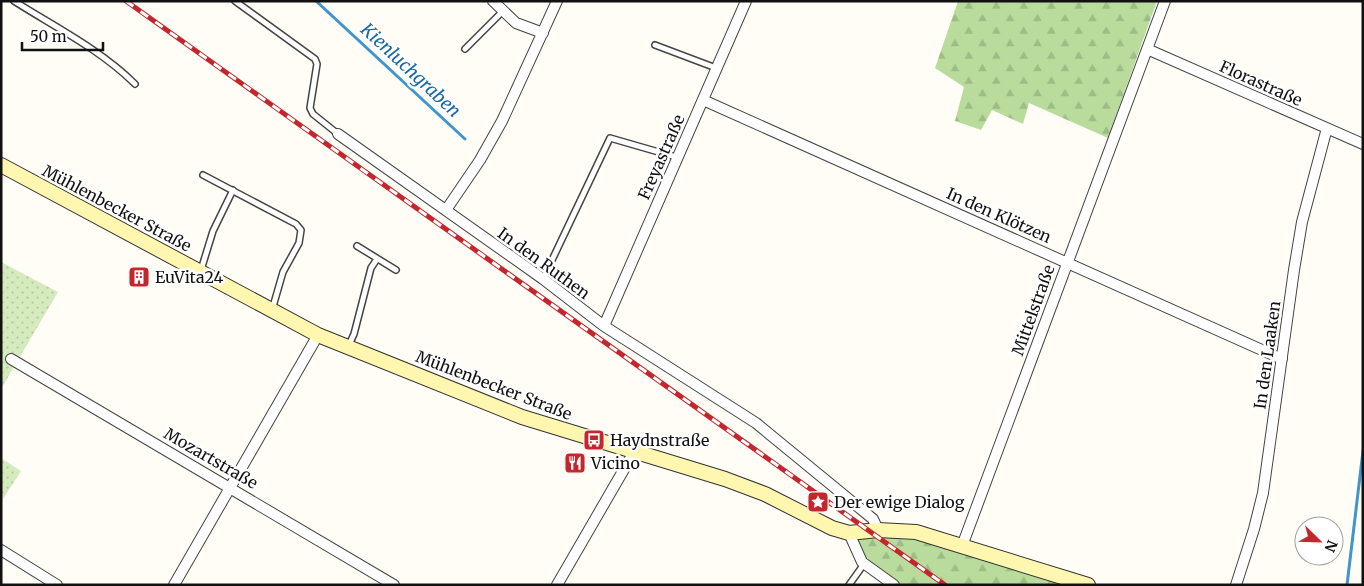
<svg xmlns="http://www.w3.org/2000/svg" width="1364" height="586" viewBox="0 0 1364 586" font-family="Merriweather,serif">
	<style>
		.grass { fill: url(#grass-dots) }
		.forest { fill: url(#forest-firs) }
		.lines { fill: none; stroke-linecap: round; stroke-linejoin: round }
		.stream { stroke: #3f96cf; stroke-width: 3 }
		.service-casing { stroke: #444; stroke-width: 8 }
		.minor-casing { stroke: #444; stroke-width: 12 }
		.secondary-casing { stroke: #333; stroke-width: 16 }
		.service { stroke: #fff; stroke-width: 5 }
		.minor { stroke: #fff; stroke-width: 10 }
		.secondary { stroke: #fff6b0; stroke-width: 14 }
		.rail-casing { stroke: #c4262e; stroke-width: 5 }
		.rail { stroke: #fff; stroke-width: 3; stroke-dasharray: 9; stroke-linecap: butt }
		.labels { text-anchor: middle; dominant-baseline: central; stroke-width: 5; stroke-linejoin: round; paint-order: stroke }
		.street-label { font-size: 16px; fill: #111; stroke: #fff }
		.poi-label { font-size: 16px; fill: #111; stroke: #fff; text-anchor: start }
		.water-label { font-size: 18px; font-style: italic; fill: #1768a6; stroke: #fff }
	</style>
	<defs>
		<pattern id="grass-dots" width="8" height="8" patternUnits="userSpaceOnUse" patternTransform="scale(1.25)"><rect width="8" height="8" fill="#d5ebbd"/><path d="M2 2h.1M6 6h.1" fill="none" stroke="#b6c8a1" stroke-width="1.8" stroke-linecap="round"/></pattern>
		<pattern id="forest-firs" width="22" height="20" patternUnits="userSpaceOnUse" patternTransform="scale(1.25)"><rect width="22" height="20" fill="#b9dc9c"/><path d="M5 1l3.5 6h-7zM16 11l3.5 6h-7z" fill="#9ebc85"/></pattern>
	</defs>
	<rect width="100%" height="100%" fill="#fffdf5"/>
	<path class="grass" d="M 1,262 L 58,292 L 1,389 Z
		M 1,458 L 21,471 L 1,502 Z"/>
	<path class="forest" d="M 958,1 L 1157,1 L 1108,138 L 1029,103 L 1023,124 L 992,110 L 981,130 L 955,121 L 964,87 L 935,68 Z
		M 862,522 L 884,535 L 926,542 L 975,558 L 1000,557 L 1087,585 L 894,585 L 862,562 L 851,539 Z"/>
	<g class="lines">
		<path class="stream" d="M 316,1 L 465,139
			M 1347,585 L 1363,451"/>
		<g class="service-casing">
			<path id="service" d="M 14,1 C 55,27 101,50 135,84
				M 235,1 L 315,59 L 317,64 L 310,108 L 313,114 L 338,134
				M 655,45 L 716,68
				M 465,49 L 502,12
				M 203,175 L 296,224 L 301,230 L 299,243 L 283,272 L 272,310
				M 357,246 L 396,270
				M 201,270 L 213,231 L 233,190
				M 543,279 L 610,138 L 676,157
				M 348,347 L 354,334 L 371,268 L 377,259
				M 849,585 L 864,564"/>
		</g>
		<g class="minor-casing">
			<path id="minor" d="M 493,1 L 516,23 L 543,33
				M 1147,49 L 1363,144
				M 703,100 L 1282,359
				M 338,134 L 543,279 L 604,326 L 756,423 L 873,519 L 878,530
				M 446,210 L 480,160 L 502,121 L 557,1
				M 604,326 L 746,1
				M 11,359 L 394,585
				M 849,533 L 862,562 L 894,585
				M 962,546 L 1165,1
				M 1,550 L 57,585
				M 174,585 L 318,335
				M 557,585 L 634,452
				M 1236,585 L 1254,529 L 1263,493 L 1294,270 L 1302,222 L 1327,128"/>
		</g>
		<g class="secondary-casing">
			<path id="secondary" d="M 1,165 L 318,335 L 522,417 L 725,479 L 765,494 L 832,528 L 849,533 L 878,530 L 916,532 L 1088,585"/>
		</g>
		<use href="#service" class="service"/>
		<use href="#minor" class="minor"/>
		<use href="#secondary" class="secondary"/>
		<g class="rail-casing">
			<path id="rail" d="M 126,1 L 945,585"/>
		</g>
		<use href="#rail" class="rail"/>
	</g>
	<defs>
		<g id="building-square" transform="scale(1.125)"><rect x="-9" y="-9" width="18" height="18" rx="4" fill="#c4262e" stroke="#fff"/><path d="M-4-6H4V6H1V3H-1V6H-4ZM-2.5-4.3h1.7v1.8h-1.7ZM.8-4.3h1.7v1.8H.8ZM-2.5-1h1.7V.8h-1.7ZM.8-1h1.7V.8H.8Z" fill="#fff"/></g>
		<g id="bus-square" transform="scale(1.125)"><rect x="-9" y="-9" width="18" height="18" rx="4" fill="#c4262e" stroke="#fff"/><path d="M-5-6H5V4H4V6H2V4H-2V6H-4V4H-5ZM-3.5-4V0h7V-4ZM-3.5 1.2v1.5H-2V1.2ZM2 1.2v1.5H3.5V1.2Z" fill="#fff"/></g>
		<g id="restaurant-square" transform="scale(1.125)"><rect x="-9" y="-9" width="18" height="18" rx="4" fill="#c4262e" stroke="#fff"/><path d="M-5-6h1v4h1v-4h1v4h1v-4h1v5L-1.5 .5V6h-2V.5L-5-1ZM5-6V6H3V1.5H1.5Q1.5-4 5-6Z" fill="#fff"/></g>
		<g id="sight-square" transform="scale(1.125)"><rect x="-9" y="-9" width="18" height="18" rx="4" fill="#c4262e" stroke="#fff"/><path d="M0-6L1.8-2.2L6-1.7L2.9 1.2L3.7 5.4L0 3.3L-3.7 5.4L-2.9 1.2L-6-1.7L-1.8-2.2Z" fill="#fff"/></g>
	</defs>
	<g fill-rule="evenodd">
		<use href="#building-square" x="139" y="277"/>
		<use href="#bus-square" x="594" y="440"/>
		<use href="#restaurant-square" x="575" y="463"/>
		<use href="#sight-square" x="818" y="502"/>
	</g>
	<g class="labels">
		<g class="street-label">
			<text transform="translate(1261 83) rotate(24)">Florastraße</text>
			<text transform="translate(661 157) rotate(-66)">Freyastraße</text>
			<text transform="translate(117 208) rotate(28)">Mühlenbecker Straße</text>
			<text transform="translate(999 215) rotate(24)">In den Klötzen</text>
			<text transform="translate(544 263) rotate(36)">In den Ruthen</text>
			<text transform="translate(1033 310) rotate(-70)">Mittelstraße</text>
			<text transform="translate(1267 355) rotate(-82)">In den Laaken</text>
			<text transform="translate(494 385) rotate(21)">Mühlenbecker Straße</text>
			<text transform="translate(211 458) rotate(30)">Mozartstraße</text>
		</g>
		<g class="poi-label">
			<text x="155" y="277">EuVita24</text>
			<text x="610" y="440">Haydnstraße</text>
			<text x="591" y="463">Vicino</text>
			<text x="834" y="502">Der ewige Dialog</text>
		</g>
		<g class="water-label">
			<text transform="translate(411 70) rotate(43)">Kienluchgraben</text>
		</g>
	</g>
	<rect width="1364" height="586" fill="none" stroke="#111111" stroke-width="5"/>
	<g transform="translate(1319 541) rotate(113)"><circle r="24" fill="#ffffff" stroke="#a0a0a0"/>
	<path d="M0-4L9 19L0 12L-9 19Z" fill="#c4262e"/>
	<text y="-8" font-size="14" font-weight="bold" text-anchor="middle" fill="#111111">N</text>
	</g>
	<path d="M22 42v8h81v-8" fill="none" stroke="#111111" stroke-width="2.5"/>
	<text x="30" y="42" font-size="15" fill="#111111" stroke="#ffffff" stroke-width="4" paint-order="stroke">50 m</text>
</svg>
